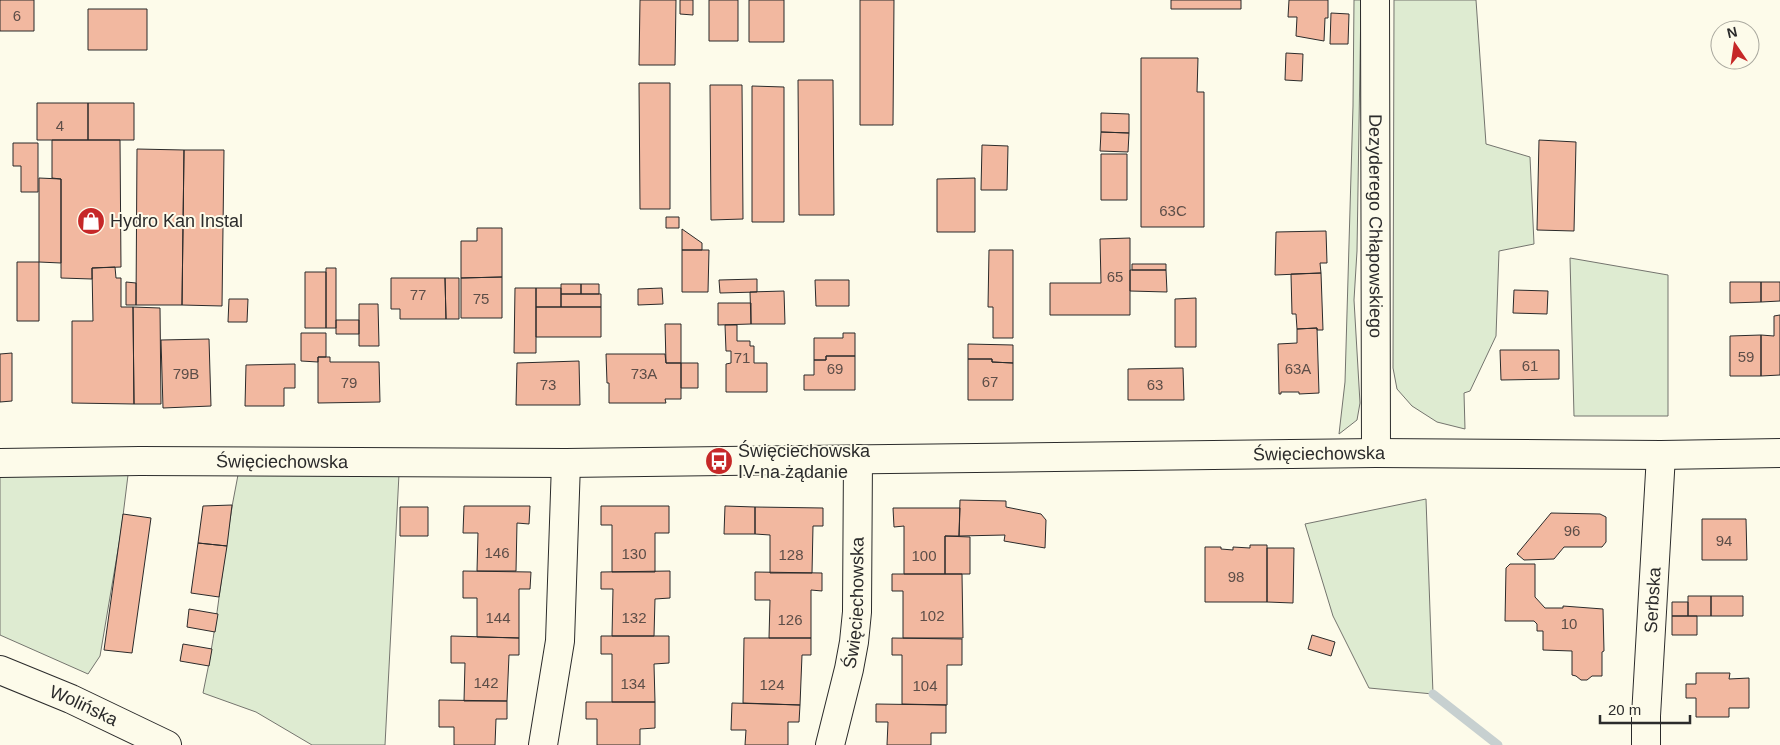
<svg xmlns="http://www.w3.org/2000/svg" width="1780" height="745" viewBox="0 0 1780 745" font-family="Helvetica,sans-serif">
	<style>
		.green { fill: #deebd1; stroke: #74746e }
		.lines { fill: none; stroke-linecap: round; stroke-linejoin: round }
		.stream { stroke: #c7d0d0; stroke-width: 9 }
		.building { fill: #f2b8a0; stroke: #2b2b2b }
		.minor-casing { stroke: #2b2b2b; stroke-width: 30 }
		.minor { stroke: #fdfbea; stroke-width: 28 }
		.labels { text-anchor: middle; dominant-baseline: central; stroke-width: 4; stroke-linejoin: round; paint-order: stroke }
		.number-label { font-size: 15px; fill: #5d4e48 }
		.poi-label { font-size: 18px; fill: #2b2b2b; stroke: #fdfbea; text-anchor: start }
		.street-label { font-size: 18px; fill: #2b2b2b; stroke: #fdfbea }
	</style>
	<rect width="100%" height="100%" fill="#fdfbea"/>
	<path class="green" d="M 1354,0 L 1361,0 L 1357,251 L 1354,300 L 1360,403 L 1357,420 L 1339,434 L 1345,382 L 1353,106 Z
		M 1394,0 L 1476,0 L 1486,144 L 1530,157 L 1534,244 L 1499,251 L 1496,336 L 1470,391 L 1464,393 L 1465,429 L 1437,422 L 1412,406 L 1397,389 L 1393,368 Z
		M 1570,258 L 1668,275 L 1668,416 L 1574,416 Z
		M 399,474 L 385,745 L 312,745 L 256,712 L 203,693 C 219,621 223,547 238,475 Z
		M 0,475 L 128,475 L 121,532 L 100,656 L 88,674 L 0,635 Z
		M 1426,499 L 1433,694 L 1369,688 L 1333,616 L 1305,524 Z"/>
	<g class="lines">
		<path class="stream" d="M 1433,694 L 1498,745"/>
	</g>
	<path class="building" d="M 0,0 L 34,0 L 34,31 L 0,31 Z
		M 640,0 L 676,0 L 675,65 L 639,65 Z
		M 680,0 L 693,0 L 693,15 L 680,14 Z
		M 709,0 L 738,0 L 738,41 L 709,41 Z
		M 749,0 L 784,0 L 784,42 L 749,42 Z
		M 860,0 L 894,0 L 893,125 L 860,125 Z
		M 1171,0 L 1241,0 L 1241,9 L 1171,9 Z
		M 1289,0 L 1328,0 L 1328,18 L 1325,18 L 1324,41 L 1296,36 L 1297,17 L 1288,17 Z
		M 88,9 L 147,9 L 147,50 L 88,50 Z
		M 1331,13 L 1349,14 L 1348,44 L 1330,44 Z
		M 1286,53 L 1303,54 L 1302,81 L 1285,80 Z
		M 1141,58 L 1198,58 L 1197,92 L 1204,92 L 1204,227 L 1141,227 Z
		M 798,80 L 833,80 L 834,215 L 799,215 Z
		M 639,83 L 670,83 L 670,209 L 640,209 Z
		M 710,85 L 742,85 L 743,219 L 711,220 Z
		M 752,86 L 784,87 L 784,222 L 752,222 Z
		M 37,103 L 88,103 L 88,140 L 37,140 Z
		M 88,103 L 134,103 L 134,140 L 88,140 Z
		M 1101,113 L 1129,114 L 1129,133 L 1101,132 Z
		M 1101,132 L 1129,133 L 1128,152 L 1100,151 Z
		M 52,140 L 120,140 L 121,267 L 92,268 L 92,279 L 61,278 L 61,179 L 52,178 Z
		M 1539,140 L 1576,142 L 1574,231 L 1537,230 Z
		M 13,143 L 38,143 L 38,192 L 21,192 L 21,166 L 13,166 Z
		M 982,145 L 1008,146 L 1007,190 L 981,190 Z
		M 137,149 L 184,150 L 182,305 L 136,305 Z
		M 184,150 L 224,150 L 222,306 L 182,305 Z
		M 1101,154 L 1127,154 L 1127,200 L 1101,200 Z
		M 39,178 L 61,179 L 61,263 L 39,262 Z
		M 975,178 L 975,232 L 937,232 L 937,179 Z
		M 666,217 L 679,217 L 679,228 L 666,228 Z
		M 477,228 L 502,228 L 502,277 L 461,278 L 461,241 L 477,241 Z
		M 682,229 L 702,243 L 702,250 L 682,250 Z
		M 1326,231 L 1327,263 L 1320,263 L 1321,273 L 1275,275 L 1276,232 Z
		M 1130,238 L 1130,315 L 1050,315 L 1050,283 L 1101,283 L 1100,239 Z
		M 682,250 L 709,250 L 708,292 L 682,292 Z
		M 989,250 L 1013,250 L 1013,338 L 993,338 L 993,307 L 988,307 Z
		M 17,262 L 39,262 L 39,321 L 17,321 Z
		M 1132,264 L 1166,264 L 1166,270 L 1132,270 Z
		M 115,267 L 116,278 L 121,278 L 121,307 L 133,307 L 134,404 L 72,403 L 72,321 L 93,321 L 92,268 Z
		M 326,268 L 336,268 L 336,328 L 326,328 Z
		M 1130,270 L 1166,270 L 1167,292 L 1130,291 Z
		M 305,272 L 326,272 L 326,328 L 305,328 Z
		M 1321,273 L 1323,330 L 1317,330 L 1317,328 L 1297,329 L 1296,314 L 1292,314 L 1291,274 Z
		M 502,277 L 502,318 L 461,318 L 461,278 Z
		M 391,278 L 445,278 L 446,319 L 400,319 L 400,309 L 391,309 Z
		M 445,278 L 459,278 L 459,319 L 446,319 Z
		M 757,279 L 757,292 L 720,293 L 719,280 Z
		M 815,280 L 849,280 L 849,306 L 816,306 Z
		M 126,282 L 136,283 L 136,305 L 126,305 Z
		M 1730,282 L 1761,282 L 1761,302 L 1730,303 Z
		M 1761,282 L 1780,282 L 1780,301 L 1761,302 Z
		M 561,284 L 581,284 L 581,294 L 561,294 Z
		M 581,284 L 599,284 L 599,294 L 581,294 Z
		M 515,288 L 536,288 L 536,353 L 514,353 Z
		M 536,288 L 561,288 L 561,307 L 536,307 Z
		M 662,288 L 663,304 L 638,305 L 638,289 Z
		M 1514,290 L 1548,291 L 1547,314 L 1513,313 Z
		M 784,291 L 785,324 L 751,324 L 750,292 Z
		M 561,294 L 601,294 L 601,307 L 561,307 Z
		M 1196,298 L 1196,347 L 1175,347 L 1175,299 Z
		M 229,299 L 248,299 L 247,322 L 228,322 Z
		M 718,303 L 751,303 L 751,324 L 718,325 Z
		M 359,304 L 378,304 L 379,346 L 359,346 Z
		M 133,307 L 160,308 L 161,404 L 134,404 Z
		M 536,307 L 601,307 L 601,337 L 536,337 Z
		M 1780,315 L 1780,375 L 1761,376 L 1761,335 L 1774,336 L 1774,316 Z
		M 336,320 L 359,320 L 359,334 L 336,334 Z
		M 665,324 L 681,324 L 681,363 L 666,363 Z
		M 725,325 L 737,325 L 737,341 L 750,341 L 750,346 L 754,346 L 754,363 L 767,363 L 767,392 L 726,392 L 726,364 L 731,363 L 731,351 L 726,351 Z
		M 1317,328 L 1319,393 L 1299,394 L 1299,392 L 1281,392 L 1281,394 L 1279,394 L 1278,344 L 1297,343 L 1297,329 Z
		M 301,333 L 326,333 L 326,357 L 318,357 L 318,362 L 301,361 Z
		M 843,333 L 855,333 L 855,356 L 826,356 L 826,360 L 814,360 L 814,338 L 843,338 Z
		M 1761,335 L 1761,376 L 1730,376 L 1730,336 Z
		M 209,339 L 211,406 L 163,408 L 161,340 Z
		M 968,344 L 1013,345 L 1013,363 L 992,362 L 992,359 L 968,359 Z
		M 1500,350 L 1559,350 L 1559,379 L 1501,380 Z
		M 12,353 L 12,401 L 0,402 L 0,354 Z
		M 606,354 L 665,354 L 666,363 L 681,363 L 681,399 L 665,399 L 666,403 L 609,403 L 609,383 L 607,383 Z
		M 826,356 L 855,356 L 855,390 L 804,390 L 804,375 L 814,375 L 814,360 L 826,360 Z
		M 318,357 L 330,357 L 330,362 L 379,362 L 380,402 L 318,403 Z
		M 968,359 L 992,359 L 992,362 L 1013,363 L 1013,400 L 968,400 Z
		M 579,361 L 580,405 L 516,405 L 517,363 Z
		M 681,363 L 698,363 L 698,388 L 681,388 Z
		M 295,364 L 295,388 L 284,388 L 284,406 L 245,406 L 246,365 Z
		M 1183,368 L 1184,400 L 1128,400 L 1128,369 Z
		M 960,500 L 1006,501 L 1006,507 L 1041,514 L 1046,520 L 1045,548 L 1004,541 L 1005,535 L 959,536 Z
		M 232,505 L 227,546 L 198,543 L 203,506 Z
		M 464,506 L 530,506 L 529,524 L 517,523 L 516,571 L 477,571 L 478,533 L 463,533 Z
		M 601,506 L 669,506 L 669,533 L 655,533 L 655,572 L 612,572 L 612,525 L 601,525 Z
		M 725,506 L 755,507 L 755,534 L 724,534 Z
		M 400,507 L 428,507 L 428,536 L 400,536 Z
		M 755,507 L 823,508 L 823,526 L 813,526 L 812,573 L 770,573 L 770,535 L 755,534 Z
		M 893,508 L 960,508 L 959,536 L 945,536 L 945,574 L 904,574 L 904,526 L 894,527 Z
		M 1551,513 L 1600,514 L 1606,517 L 1606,542 L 1602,547 L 1564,547 L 1554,559 L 1524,560 L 1517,554 Z
		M 123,514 L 151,518 L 132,653 L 104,650 Z
		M 1702,519 L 1746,519 L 1747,560 L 1702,560 Z
		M 945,536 L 970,537 L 970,574 L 945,574 Z
		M 198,543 L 227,546 L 219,597 L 191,593 Z
		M 1250,545 L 1267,545 L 1267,602 L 1205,602 L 1205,547 L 1221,547 L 1221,549 L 1233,550 L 1233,547 L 1250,548 Z
		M 1267,548 L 1294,548 L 1293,603 L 1267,602 Z
		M 1510,564 L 1535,564 L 1535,597 L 1545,608 L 1563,608 L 1563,606 L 1603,609 L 1604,651 L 1602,652 L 1602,676 L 1592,676 L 1587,680 L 1581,680 L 1576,676 L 1572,675 L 1572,651 L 1543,650 L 1543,631 L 1537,631 L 1537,624 L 1534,621 L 1505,621 L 1506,568 Z
		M 463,571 L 531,572 L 530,589 L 519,589 L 519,638 L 477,637 L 477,598 L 463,598 Z
		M 670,571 L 670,598 L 655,599 L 654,636 L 612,636 L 613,589 L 601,589 L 601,572 Z
		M 755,572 L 822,573 L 822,591 L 811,590 L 811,638 L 769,638 L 770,600 L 755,600 Z
		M 892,574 L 962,574 L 963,638 L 903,638 L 903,591 L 892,591 Z
		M 1688,596 L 1711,596 L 1711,616 L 1688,616 Z
		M 1711,596 L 1743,596 L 1743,616 L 1711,616 Z
		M 1672,602 L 1688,602 L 1688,616 L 1672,616 Z
		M 189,609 L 218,614 L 215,632 L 187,627 Z
		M 1672,616 L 1697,616 L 1697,635 L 1672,635 Z
		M 1312,635 L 1335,642 L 1331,656 L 1308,649 Z
		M 451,636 L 519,638 L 519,655 L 509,655 L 507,701 L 464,701 L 465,663 L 451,663 Z
		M 601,636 L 669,636 L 669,663 L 654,664 L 655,702 L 612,702 L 612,654 L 601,654 Z
		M 744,638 L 811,638 L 811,655 L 802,655 L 800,705 L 743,703 Z
		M 892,638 L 962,639 L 962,665 L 947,665 L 947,705 L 902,704 L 902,655 L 892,655 Z
		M 183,644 L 212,649 L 209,666 L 180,661 Z
		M 1696,673 L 1730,673 L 1729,679 L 1749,678 L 1749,708 L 1729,708 L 1729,717 L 1696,717 L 1696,698 L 1686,698 L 1686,684 L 1696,684 Z
		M 439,700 L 507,701 L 507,719 L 496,719 L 495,745 L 454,745 L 454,727 L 439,727 Z
		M 586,702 L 655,702 L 655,728 L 640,729 L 640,745 L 597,745 L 597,719 L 586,719 Z
		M 732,703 L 800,705 L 799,722 L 788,722 L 788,745 L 745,745 L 746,730 L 731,730 Z
		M 876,704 L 946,705 L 946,733 L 931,733 L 931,745 L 887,745 L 888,722 L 876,722 Z"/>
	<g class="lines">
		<g class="minor-casing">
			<g id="minor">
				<path id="s1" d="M 1375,0 L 1376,453"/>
				<path id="s2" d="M 0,463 L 140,461 L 566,463 L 1376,453 L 1661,455 L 1780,453"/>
				<path id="s3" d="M 0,670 L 71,699 L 167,745"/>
				<path d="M 543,745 L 560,641 L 566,463"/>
				<path id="s4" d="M 830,745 L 849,669 L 854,642 L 857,612 L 858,459"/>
				<path id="s5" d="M 1646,745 L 1646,716 L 1661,455"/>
			</g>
		</g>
		<use href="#minor" class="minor"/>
	</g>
	<defs>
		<g id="shop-disc" transform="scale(1.4375)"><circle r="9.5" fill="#c62828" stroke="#fdfbea"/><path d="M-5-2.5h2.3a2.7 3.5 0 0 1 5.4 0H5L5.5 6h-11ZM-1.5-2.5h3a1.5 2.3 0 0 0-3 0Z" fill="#fff"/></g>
		<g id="bus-disc" transform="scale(1.4375)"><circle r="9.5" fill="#c62828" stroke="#fdfbea"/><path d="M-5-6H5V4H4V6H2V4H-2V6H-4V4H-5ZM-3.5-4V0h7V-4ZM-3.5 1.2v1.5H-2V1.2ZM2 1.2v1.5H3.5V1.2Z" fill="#fff"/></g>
	</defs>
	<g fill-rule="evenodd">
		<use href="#shop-disc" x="91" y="221"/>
		<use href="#bus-disc" x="719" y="461"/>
	</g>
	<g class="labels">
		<g class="number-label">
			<text x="17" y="15">6</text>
			<text x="60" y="125">4</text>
			<text x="1173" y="210">63C</text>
			<text x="1115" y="276">65</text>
			<text x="418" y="294">77</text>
			<text x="481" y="298">75</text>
			<text x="1746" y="356">59</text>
			<text x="742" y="357">71</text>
			<text x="1530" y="365">61</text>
			<text x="835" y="368">69</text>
			<text x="1298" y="368">63A</text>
			<text x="186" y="373">79B</text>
			<text x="644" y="373">73A</text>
			<text x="990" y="381">67</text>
			<text x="349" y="382">79</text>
			<text x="548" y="384">73</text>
			<text x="1155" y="384">63</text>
			<text x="1572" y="530">96</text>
			<text x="1724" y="540">94</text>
			<text x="497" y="552">146</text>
			<text x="634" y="553">130</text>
			<text x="791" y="554">128</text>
			<text x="924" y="555">100</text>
			<text x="1236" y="576">98</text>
			<text x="932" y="615">102</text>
			<text x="498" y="617">144</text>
			<text x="634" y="617">132</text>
			<text x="790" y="619">126</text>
			<text x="1569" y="623">10</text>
			<text x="486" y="682">142</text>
			<text x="633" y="683">134</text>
			<text x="772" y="684">124</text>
			<text x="925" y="685">104</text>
		</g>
		<g class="poi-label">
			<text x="110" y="221">Hydro Kan Instal</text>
			<text x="738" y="451">Święciechowska<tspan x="738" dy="21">IV-na żądanie</tspan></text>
		</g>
		<g class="street-label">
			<text stroke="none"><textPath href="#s1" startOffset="226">Dezyderego Chłapowskiego</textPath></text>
			<text stroke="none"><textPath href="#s2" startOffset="1319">Święciechowska</textPath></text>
			<text stroke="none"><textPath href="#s2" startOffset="282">Święciechowska</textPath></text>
			<text stroke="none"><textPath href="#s5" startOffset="145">Serbska</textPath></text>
			<text stroke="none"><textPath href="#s4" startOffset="145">Święciechowska</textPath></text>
			<text stroke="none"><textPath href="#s3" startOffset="91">Wolińska</textPath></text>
		</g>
	</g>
	<g transform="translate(1735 45) rotate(347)"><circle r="24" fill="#fdfbea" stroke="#a9a89e"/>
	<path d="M0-4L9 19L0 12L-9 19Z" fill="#c62828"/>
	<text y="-8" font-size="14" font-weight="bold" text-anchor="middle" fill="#2b2b2b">N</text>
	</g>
	<path d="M1600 715v8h90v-8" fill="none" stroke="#2b2b2b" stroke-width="2.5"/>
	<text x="1608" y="715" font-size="15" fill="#2b2b2b" stroke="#fdfbea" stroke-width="4" paint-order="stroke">20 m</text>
</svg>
